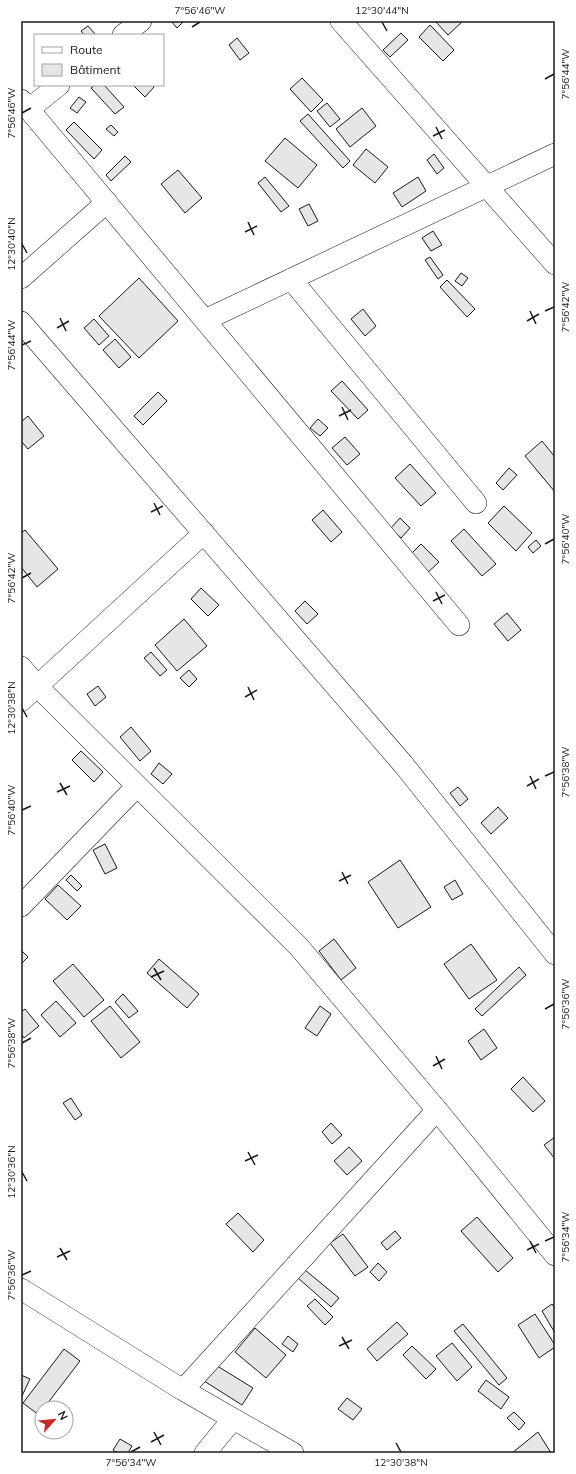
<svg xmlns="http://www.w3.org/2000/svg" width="576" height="1474" viewBox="0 0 576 1474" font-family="Mulish,sans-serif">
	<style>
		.building { fill: #e6e6e6; stroke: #1a1a1a }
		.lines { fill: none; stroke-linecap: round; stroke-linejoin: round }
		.street-casing { stroke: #1a1a1a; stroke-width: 22 }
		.street { stroke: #fff; stroke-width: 21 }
		.ticks { fill: none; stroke: #1a1a1a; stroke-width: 1.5 }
		.neatline { fill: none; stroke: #1a1a1a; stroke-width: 1.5 }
		.ticks-label { font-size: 10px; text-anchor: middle; fill: #1a1a1a }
	</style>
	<rect width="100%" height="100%" fill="#fff"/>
	<path class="building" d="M 171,21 L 184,21 L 177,28 Z
		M 435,21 L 463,21 L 448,35 Z
		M 430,25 L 454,50 L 443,61 L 419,37 Z
		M 88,26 L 96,35 L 84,35 L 81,31 Z
		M 401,33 L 408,40 L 390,57 L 383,50 Z
		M 237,38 L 249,53 L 240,60 L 229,45 Z
		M 302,78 L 323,100 L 311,112 L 290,89 Z
		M 95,85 L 104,85 L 124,107 L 115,114 L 91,88 Z
		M 133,85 L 153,85 L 154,87 L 145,97 Z
		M 79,97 L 86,102 L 77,113 L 70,108 Z
		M 327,103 L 340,119 L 330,127 L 317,111 Z
		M 362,108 L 376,126 L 350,147 L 336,129 Z
		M 308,114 L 350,161 L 343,168 L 300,121 Z
		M 74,122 L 102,150 L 94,159 L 66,130 Z
		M 111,125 L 118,132 L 114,136 L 106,129 Z
		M 285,138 L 317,165 L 298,188 L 265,161 Z
		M 366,149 L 388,167 L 375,183 L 353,165 Z
		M 434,154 L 444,168 L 437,174 L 427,160 Z
		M 125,156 L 131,162 L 111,181 L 106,175 Z
		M 178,170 L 202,198 L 185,213 L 161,184 Z
		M 265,177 L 289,206 L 281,212 L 258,183 Z
		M 418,177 L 426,191 L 402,207 L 393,193 Z
		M 309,204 L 318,221 L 308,226 L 299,209 Z
		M 433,231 L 442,245 L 431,251 L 422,238 Z
		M 430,257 L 443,275 L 438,279 L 425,260 Z
		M 461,273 L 468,278 L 462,286 L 455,281 Z
		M 139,278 L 178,321 L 139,358 L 99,316 Z
		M 447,280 L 475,309 L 467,317 L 440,287 Z
		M 363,309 L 376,326 L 365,336 L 351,319 Z
		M 94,319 L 109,336 L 99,345 L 84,328 Z
		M 115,339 L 131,357 L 119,368 L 103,350 Z
		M 342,381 L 368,410 L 358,419 L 331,391 Z
		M 158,392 L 167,401 L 143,425 L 134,416 Z
		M 28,416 L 44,436 L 28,449 L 21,441 L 21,422 Z
		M 318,419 L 328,428 L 320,436 L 310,428 Z
		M 345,437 L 360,454 L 347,465 L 332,448 Z
		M 542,441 L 555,457 L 555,492 L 525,456 Z
		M 410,464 L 436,493 L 421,506 L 395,478 Z
		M 509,468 L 517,475 L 503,490 L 496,483 Z
		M 504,506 L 532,533 L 516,551 L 488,523 Z
		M 323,510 L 342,532 L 331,542 L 312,520 Z
		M 400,518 L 410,528 L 401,538 L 391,528 Z
		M 464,529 L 496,564 L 482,576 L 451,541 Z
		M 25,530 L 58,569 L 37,587 L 21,567 L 21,533 Z
		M 536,540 L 541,546 L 533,553 L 528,547 Z
		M 421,544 L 439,562 L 424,576 L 407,558 Z
		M 201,588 L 219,605 L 208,616 L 191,599 Z
		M 305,601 L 318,614 L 307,624 L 295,611 Z
		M 507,613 L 521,630 L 508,641 L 494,624 Z
		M 184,619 L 207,646 L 177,671 L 155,645 Z
		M 151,652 L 167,670 L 160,676 L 144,658 Z
		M 189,670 L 197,679 L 189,687 L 180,678 Z
		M 98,686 L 106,697 L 95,706 L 87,694 Z
		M 131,727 L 151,751 L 140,761 L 120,737 Z
		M 81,751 L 103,772 L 94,782 L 72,760 Z
		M 159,763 L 172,774 L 163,784 L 151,774 Z
		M 458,787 L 468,799 L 460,806 L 450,793 Z
		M 498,807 L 508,818 L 491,834 L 481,823 Z
		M 105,844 L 117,868 L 105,874 L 93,850 Z
		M 400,860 L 431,907 L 398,928 L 368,882 Z
		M 71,875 L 82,886 L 77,891 L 66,880 Z
		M 455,880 L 463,894 L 452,900 L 444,887 Z
		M 58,885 L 81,906 L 67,920 L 45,899 Z
		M 334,939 L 356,968 L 341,980 L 319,951 Z
		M 471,944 L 497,980 L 469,999 L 444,964 Z
		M 21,950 L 28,957 L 21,964 Z
		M 159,959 L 199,994 L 187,1008 L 147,973 Z
		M 73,964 L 104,1000 L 84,1017 L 53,981 Z
		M 519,967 L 526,975 L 482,1016 L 475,1009 Z
		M 123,994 L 138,1011 L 129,1018 L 115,1002 Z
		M 56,1001 L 76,1023 L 60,1037 L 41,1015 Z
		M 110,1006 L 140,1042 L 121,1058 L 91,1021 Z
		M 320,1006 L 331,1014 L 317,1036 L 305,1028 Z
		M 25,1009 L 39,1026 L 24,1038 L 21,1034 L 21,1012 Z
		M 484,1029 L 497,1048 L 481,1060 L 468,1041 Z
		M 523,1077 L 545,1101 L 533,1112 L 511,1089 Z
		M 71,1098 L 82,1115 L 75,1120 L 63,1103 Z
		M 331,1123 L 342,1135 L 332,1144 L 322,1132 Z
		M 555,1137 L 555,1159 L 544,1145 Z
		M 349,1147 L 362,1161 L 347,1175 L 334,1161 Z
		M 238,1213 L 264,1240 L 253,1252 L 226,1224 Z
		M 477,1217 L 513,1258 L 498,1272 L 461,1231 Z
		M 395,1231 L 401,1238 L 387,1250 L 381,1243 Z
		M 343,1234 L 368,1267 L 355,1276 L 330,1243 Z
		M 378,1263 L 387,1272 L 379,1281 L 370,1272 Z
		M 305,1270 L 339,1298 L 331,1307 L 298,1278 Z
		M 315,1299 L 333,1317 L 325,1325 L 307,1306 Z
		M 552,1304 L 555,1308 L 555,1333 L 542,1311 Z
		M 535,1314 L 555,1345 L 555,1347 L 539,1358 L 518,1325 Z
		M 397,1322 L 408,1334 L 377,1361 L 367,1349 Z
		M 463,1324 L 507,1378 L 499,1385 L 454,1331 Z
		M 255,1328 L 286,1355 L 266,1378 L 235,1352 Z
		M 288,1336 L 298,1344 L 293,1352 L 282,1344 Z
		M 452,1343 L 472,1367 L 457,1381 L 436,1356 Z
		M 412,1346 L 436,1369 L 426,1379 L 403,1355 Z
		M 64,1349 L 80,1361 L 44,1408 L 42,1408 L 42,1411 L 39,1415 L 23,1403 Z
		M 214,1364 L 253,1388 L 242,1405 L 204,1381 Z
		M 21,1375 L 30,1379 L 22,1396 L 21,1395 Z
		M 486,1380 L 509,1397 L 501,1409 L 478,1391 Z
		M 347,1398 L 362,1409 L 353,1420 L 338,1409 Z
		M 514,1412 L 525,1423 L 519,1430 L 507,1418 Z
		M 538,1432 L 551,1453 L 512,1453 Z
		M 120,1439 L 132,1446 L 128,1453 L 118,1453 L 113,1450 Z"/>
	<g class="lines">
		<g class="street-casing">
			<path id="street" d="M 341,21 L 555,264
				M 123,35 L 141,21
				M 21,100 L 459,625
				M 29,109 L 59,85
				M 21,278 L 107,202
				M 291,279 L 476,503
				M 205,320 L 555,154
				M 21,322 L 403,764 L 555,954
				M 21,667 L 37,686 L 299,947 L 437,1110 L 555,1255
				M 21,701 L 204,533
				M 21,906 L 137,786
				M 21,1289 L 183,1390 L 293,1453
				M 183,1390 L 437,1110
				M 205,1453 L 233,1419"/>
		</g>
		<use href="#street" class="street"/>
	</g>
	<path class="ticks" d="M 382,22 L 387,31M 192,27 L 200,22M 545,79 L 554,74M 22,113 L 31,108M 436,127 L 442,139M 433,136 L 445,130M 248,222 L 254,235M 245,232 L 257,226M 22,244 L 27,253M 530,311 L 536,324M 545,311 L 554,307M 60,318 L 66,331M 527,321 L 539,314M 57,328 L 69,321M 22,345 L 31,341M 342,407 L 348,420M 339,416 L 351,410M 154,503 L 160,515M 151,512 L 163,506M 545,544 L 554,539M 22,578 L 31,573M 436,592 L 442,604M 433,601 L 445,595M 248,687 L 254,700M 245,697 L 257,690M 22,708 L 27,717M 530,776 L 536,789M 545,776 L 554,772M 60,783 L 67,795M 527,786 L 539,779M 57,792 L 70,786M 22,810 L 31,806M 342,872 L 348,884M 339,881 L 351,875M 154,968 L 161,980M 151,977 L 164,971M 545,1009 L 554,1004M 22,1043 L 31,1038M 436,1056 L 442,1069M 433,1066 L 445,1059M 248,1152 L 255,1165M 245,1161 L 258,1155M 22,1172 L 27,1181M 530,1241 L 536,1253M 545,1241 L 554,1237M 60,1248 L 67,1260M 527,1250 L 539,1244M 57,1257 L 70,1251M 22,1275 L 31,1271M 342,1337 L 349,1349M 339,1346 L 352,1340M 154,1432 L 161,1445M 151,1442 L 164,1435M 396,1443 L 401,1452M 131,1452 L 140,1447"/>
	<rect width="576" height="1474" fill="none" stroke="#ffffff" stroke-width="44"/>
	<rect x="34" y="34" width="130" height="52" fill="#ffffff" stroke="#a3a3a3"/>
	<rect x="42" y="47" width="20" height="6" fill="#ffffff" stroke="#a3a3a3"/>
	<text x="70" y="54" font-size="12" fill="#1a1a1a">Route</text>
	<rect x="42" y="64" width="20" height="12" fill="#e6e6e6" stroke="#a3a3a3"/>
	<text x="70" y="74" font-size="12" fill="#1a1a1a">Bâtiment</text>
	<g transform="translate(54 1420) rotate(63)"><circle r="19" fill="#ffffff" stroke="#a3a3a3"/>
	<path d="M0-3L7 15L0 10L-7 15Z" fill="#c62828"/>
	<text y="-6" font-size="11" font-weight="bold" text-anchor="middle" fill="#1a1a1a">N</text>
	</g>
	<rect x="22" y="22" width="532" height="1430" class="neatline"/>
	<g class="ticks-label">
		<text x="200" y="14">7°56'46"W</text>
		<text x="382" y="14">12°30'44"N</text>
		<text transform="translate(565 74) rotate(-90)" y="4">7°56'44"W</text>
		<text transform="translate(11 113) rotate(-90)" y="4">7°56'46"W</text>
		<text transform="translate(11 244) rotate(-90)" y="4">12°30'40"N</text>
		<text transform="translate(565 307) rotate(-90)" y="4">7°56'42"W</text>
		<text transform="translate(11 345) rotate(-90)" y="4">7°56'44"W</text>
		<text transform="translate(565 539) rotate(-90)" y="4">7°56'40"W</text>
		<text transform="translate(11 578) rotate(-90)" y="4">7°56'42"W</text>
		<text transform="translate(11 708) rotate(-90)" y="4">12°30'38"N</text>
		<text transform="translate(565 772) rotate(-90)" y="4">7°56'38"W</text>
		<text transform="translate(11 810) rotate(-90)" y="4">7°56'40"W</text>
		<text transform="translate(565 1004) rotate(-90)" y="4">7°56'36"W</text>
		<text transform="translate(11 1043) rotate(-90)" y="4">7°56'38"W</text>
		<text transform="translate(11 1172) rotate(-90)" y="4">12°30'36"N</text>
		<text transform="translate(565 1237) rotate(-90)" y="4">7°56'34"W</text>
		<text transform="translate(11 1275) rotate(-90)" y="4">7°56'36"W</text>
		<text x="131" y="1466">7°56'34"W</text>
		<text x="401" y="1466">12°30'38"N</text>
	</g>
</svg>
